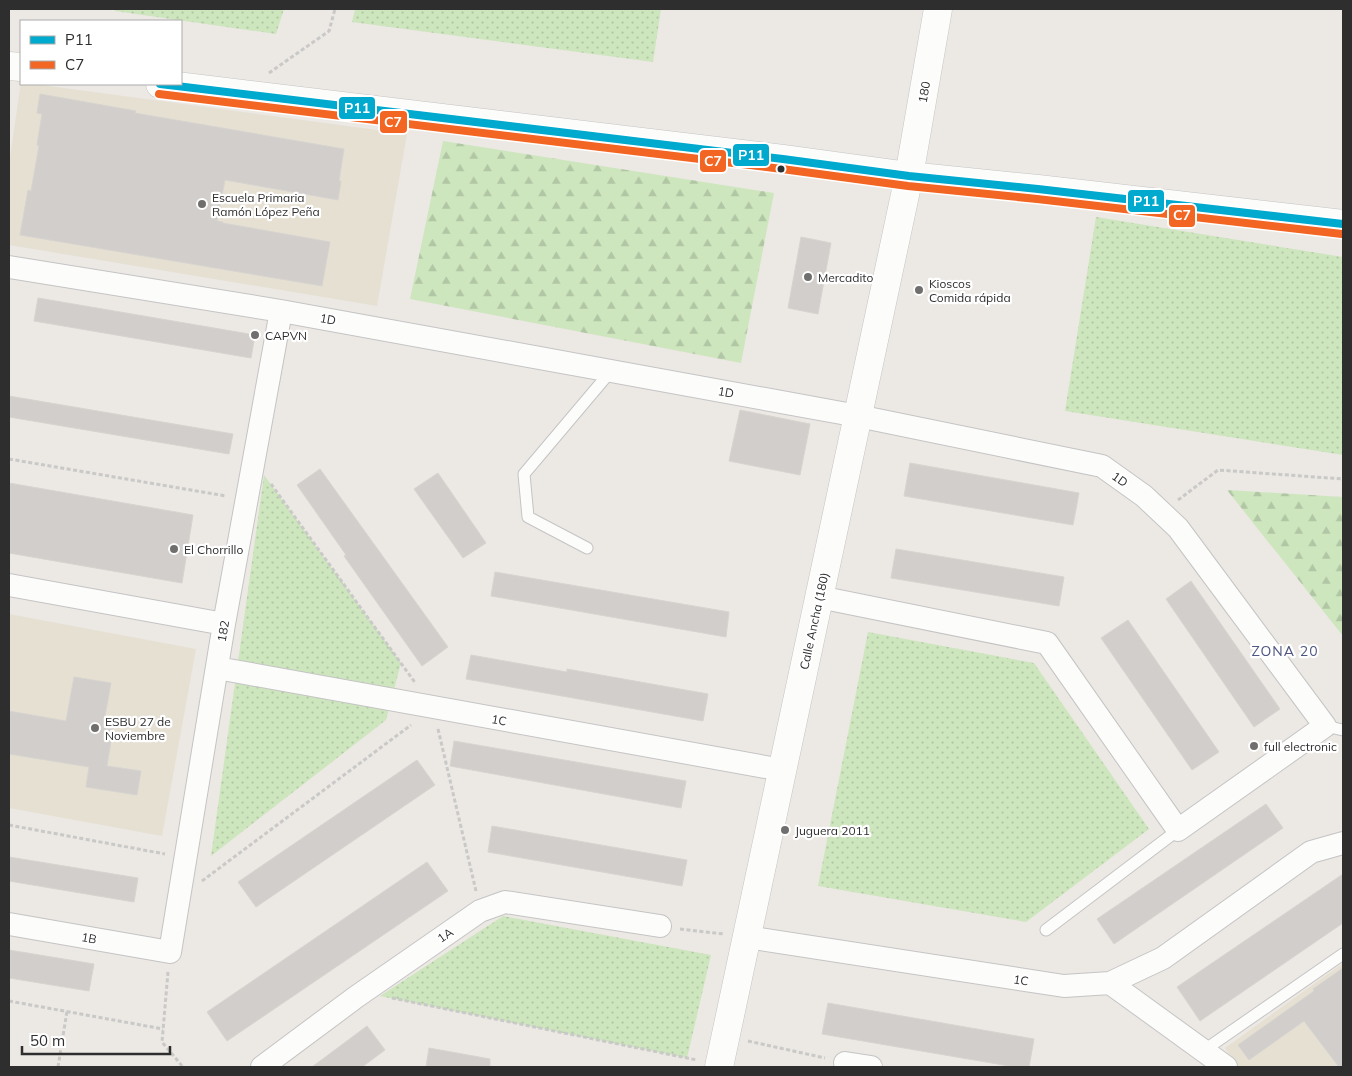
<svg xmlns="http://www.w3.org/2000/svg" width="1352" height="1076" viewBox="0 0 1352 1076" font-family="Mulish,sans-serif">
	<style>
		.education { fill: #e6e0d3 }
		.green { fill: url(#green-dots) }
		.forest { fill: url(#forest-firs) }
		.building { fill: #d1cecb; stroke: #d7d4d0 }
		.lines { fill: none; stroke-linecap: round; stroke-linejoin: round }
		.lane-casing { stroke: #c5c4c5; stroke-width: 13 }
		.street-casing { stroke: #c5c4c5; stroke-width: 24 }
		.secondary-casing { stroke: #c5c4c5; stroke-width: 29 }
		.path { stroke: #c9c9c8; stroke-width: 3; stroke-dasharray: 4 2.5; stroke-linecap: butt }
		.lane { stroke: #fcfcfb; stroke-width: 11 }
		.street { stroke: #fcfcfb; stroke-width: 22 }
		.secondary { stroke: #fcfcfb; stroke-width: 28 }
		.bus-1-casing { stroke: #fff; stroke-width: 11 }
		.bus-2-casing { stroke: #fff; stroke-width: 11 }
		.bus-1 { stroke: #00a9ce; stroke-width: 8 }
		.bus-2 { stroke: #f26522; stroke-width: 8 }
		.bus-dot { fill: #2e2e2e; stroke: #fff; stroke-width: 2 }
		.poi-dot { fill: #706f6e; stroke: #fff; stroke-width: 2 }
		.labels { text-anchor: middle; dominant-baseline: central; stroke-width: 4.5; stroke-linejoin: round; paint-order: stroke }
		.street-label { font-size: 12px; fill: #2e2e2e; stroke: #fff }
		.poi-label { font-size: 12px; fill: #2e2e2e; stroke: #fff; text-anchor: start }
		.neighbourhood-label { font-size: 14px; letter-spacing: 1px; fill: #4d5680; stroke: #fff }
		.line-badge { stroke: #fff; stroke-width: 2 }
		.badge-label { font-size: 14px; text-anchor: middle; font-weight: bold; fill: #fff }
	</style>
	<defs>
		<pattern id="green-dots" width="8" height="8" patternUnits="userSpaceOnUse" patternTransform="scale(1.25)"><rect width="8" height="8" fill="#cee6be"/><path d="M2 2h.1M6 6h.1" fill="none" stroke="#b1c6a4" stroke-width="1.8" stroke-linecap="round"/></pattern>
		<pattern id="forest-firs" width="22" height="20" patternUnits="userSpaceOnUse" patternTransform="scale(1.25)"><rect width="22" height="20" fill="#cee6be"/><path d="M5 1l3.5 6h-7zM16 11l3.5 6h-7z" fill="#b1c6a4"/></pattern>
	</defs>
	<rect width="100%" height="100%" fill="#ece8e4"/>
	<path class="education" d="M 21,82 L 21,84 L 34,84 L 407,134 L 377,306 L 9,245 L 9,164 Z
		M 9,614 L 196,649 L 162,836 L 9,808 Z
		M 1343,963 L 1343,1067 L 1238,1067 L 1225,1048 Z"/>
	<path class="green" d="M 115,9 L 284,9 L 276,34 L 115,11 Z
		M 355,9 L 661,9 L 653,62 L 352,22 Z
		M 1096,217 L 1343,257 L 1343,455 L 1065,411 Z
		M 264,475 L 401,663 L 386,720 L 211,856 Z
		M 868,632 L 1034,663 L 1149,829 L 1026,922 L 818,886 Z
		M 503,916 L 711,955 L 687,1058 L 380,996 Z"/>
	<path class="forest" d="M 443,141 L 774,193 L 741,363 L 410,299 Z
		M 1227,490 L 1343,497 L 1343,636 Z"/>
	<path class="building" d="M 40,94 L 136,111 L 135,113 L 344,149 L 339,181 L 341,181 L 338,200 L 225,180 L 217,221 L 223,222 L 223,223 L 330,242 L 322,286 L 20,235 L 28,190 L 31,191 L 39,146 L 37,145 L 42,114 L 37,113 Z
		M 801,237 L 831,243 L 818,314 L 788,308 Z
		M 38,298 L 255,335 L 251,358 L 34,321 Z
		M 9,396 L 233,434 L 229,454 L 9,417 Z
		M 740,410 L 810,424 L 800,475 L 729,461 Z
		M 910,463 L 1079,493 L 1073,525 L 904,496 Z
		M 320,469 L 448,647 L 422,666 L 344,556 L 346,555 L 297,485 Z
		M 438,473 L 486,543 L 463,558 L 414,489 Z
		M 9,483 L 193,515 L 182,583 L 9,553 Z
		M 896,549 L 1064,577 L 1059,606 L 891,578 Z
		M 495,572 L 729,612 L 726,637 L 491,596 Z
		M 1191,581 L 1280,709 L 1254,727 L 1166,599 Z
		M 1128,620 L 1219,752 L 1192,770 L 1101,638 Z
		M 471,655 L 567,672 L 567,669 L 708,694 L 703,721 L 466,679 Z
		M 74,677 L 111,683 L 103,727 L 113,729 L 107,766 L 141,771 L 137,795 L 86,787 L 89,767 L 9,754 L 9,711 L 66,721 Z
		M 454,741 L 686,781 L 681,808 L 450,766 Z
		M 417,760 L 435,785 L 256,907 L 238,882 Z
		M 1266,804 L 1283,828 L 1114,944 L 1097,919 Z
		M 492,826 L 687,860 L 682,886 L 488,852 Z
		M 9,857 L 138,878 L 134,902 L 9,881 Z
		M 427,862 L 448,891 L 227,1041 L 207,1012 Z
		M 1343,874 L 1343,923 L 1200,1021 L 1177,987 Z
		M 9,950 L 94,964 L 89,991 L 9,978 Z
		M 1343,968 L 1343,1067 L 1339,1067 L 1304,1021 L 1249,1060 L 1238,1045 L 1314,991 L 1313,989 Z
		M 828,1003 L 1034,1039 L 1029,1067 L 1015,1067 L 822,1034 Z
		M 367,1026 L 385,1050 L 362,1067 L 312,1067 Z
		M 429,1048 L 490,1059 L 490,1067 L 426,1067 Z"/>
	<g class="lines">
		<g class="lane-casing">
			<path id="lane" d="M 587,548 L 528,517 L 524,474 L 611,371
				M 1325,726 L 1343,730
				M 1046,930 L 1178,830
				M 1203,1051 L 1343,954"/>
		</g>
		<g class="street-casing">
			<path id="street" d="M 9,267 L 281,311 L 611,371 L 858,416 L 1102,466 L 1144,496 L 1178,528 L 1325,726 L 1178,830 L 1047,643 L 819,597
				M 9,585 L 224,624
				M 217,668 L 782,770
				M 9,924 L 170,952 L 224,624 L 281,311
				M 747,937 L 1064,986 L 1110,983 L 1163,958 L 1311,852 L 1343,843
				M 1110,983 L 1226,1067
				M 262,1067 L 356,997 L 480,911 L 505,902 L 660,926
				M 848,1067 L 845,1063 L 871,1067"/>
		</g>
		<g class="secondary-casing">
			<path id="secondary" d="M 9,66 L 21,67
				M 160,84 L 783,159 L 909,176 L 1038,189 L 1343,224
				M 719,1067 L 909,176 L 938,9"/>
		</g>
		<path class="path" d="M 269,73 L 329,31 L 335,9
			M 9,459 L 226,496
			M 271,484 L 416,684
			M 1178,500 L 1218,470 L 1343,479
			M 438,729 L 476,891
			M 9,825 L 165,854
			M 202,881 L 411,725
			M 680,929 L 724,934
			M 168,972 L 162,1042 L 183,1067
			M 392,998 L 697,1060
			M 9,1001 L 163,1029
			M 748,1041 L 825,1058
			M 58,1067 L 67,1011"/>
		<use href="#lane" class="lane"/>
		<use href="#street" class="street"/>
		<use href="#secondary" class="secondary"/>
		<g class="bus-1-casing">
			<path id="bus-1" d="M 160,84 L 783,159 L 909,176 L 1038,189 L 1343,224"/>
		</g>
		<g class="bus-2-casing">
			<path id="bus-2" d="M 159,94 L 782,169 L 908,186 L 1037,199 L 1342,234"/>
		</g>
		<use href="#bus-1" class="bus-1"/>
		<use href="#bus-2" class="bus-2"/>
	</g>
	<circle class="bus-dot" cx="781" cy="169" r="4.5"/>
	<g class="poi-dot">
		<circle cx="202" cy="204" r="5"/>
		<circle cx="808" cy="277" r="5"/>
		<circle cx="919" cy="290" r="5"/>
		<circle cx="255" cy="335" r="5"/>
		<circle cx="174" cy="549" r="5"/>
		<circle cx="95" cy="728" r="5"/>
		<circle cx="1254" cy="746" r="5"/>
		<circle cx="785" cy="830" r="5"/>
	</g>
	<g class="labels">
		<g class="street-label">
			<text transform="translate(924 92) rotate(-80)">180</text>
			<text transform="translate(328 319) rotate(10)">1D</text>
			<text transform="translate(726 392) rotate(10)">1D</text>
			<text transform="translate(1120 479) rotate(35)">1D</text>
			<text transform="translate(814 621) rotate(-78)">Calle Ancha (180)</text>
			<text transform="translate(223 631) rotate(-80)">182</text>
			<text transform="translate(499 720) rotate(10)">1C</text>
			<text transform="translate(445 935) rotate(-35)">1A</text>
			<text transform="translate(89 938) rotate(10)">1B</text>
			<text transform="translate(1021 980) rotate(9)">1C</text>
		</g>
		<g class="poi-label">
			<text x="212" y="197">Escuela Primaria<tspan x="212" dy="14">Ramón López Peña</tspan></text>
			<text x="818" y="277">Mercadito</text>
			<text x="929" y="283">Kioscos<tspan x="929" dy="14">Comida rápida</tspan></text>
			<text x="265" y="335">CAPVN</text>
			<text x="184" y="549">El Chorrillo</text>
			<text x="105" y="721">ESBU 27 de<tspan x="105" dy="14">Noviembre</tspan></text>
			<text x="1264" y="746">full electronic</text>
			<text x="795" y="830">Juguera 2011</text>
		</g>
		<g class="neighbourhood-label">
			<text x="1285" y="651">ZONA 20</text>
		</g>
	</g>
	<g class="line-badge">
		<rect x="338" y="96" width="38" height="24" rx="5" fill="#00a9ce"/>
		<rect x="379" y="110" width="29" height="24" rx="5" fill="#f26522"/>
		<rect x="732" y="143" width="38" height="24" rx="5" fill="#00a9ce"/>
		<rect x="699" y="149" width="28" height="24" rx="5" fill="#f26522"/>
		<rect x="1127" y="189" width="38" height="24" rx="5" fill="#00a9ce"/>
		<rect x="1168" y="204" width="28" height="24" rx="5" fill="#f26522"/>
	</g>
	<g class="badge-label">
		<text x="357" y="113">P11</text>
		<text x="393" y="127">C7</text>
		<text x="751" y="160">P11</text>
		<text x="713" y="166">C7</text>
		<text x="1146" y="206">P11</text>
		<text x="1182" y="220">C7</text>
	</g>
	<rect width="1352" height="1076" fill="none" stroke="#2e2e2e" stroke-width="20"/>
	<rect x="20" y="20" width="162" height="65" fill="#ffffff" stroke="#ababab"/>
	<rect x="30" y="36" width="25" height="8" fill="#00a9ce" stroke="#ababab"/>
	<text x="65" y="45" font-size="15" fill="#2e2e2e">P11</text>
	<rect x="30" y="61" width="25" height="8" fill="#f26522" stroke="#ababab"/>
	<text x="65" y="70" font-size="15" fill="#2e2e2e">C7</text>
	<path d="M22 1046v8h148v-8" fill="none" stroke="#2e2e2e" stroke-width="2.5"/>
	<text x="30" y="1046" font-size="15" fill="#2e2e2e" stroke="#ffffff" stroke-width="4" paint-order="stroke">50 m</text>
</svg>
